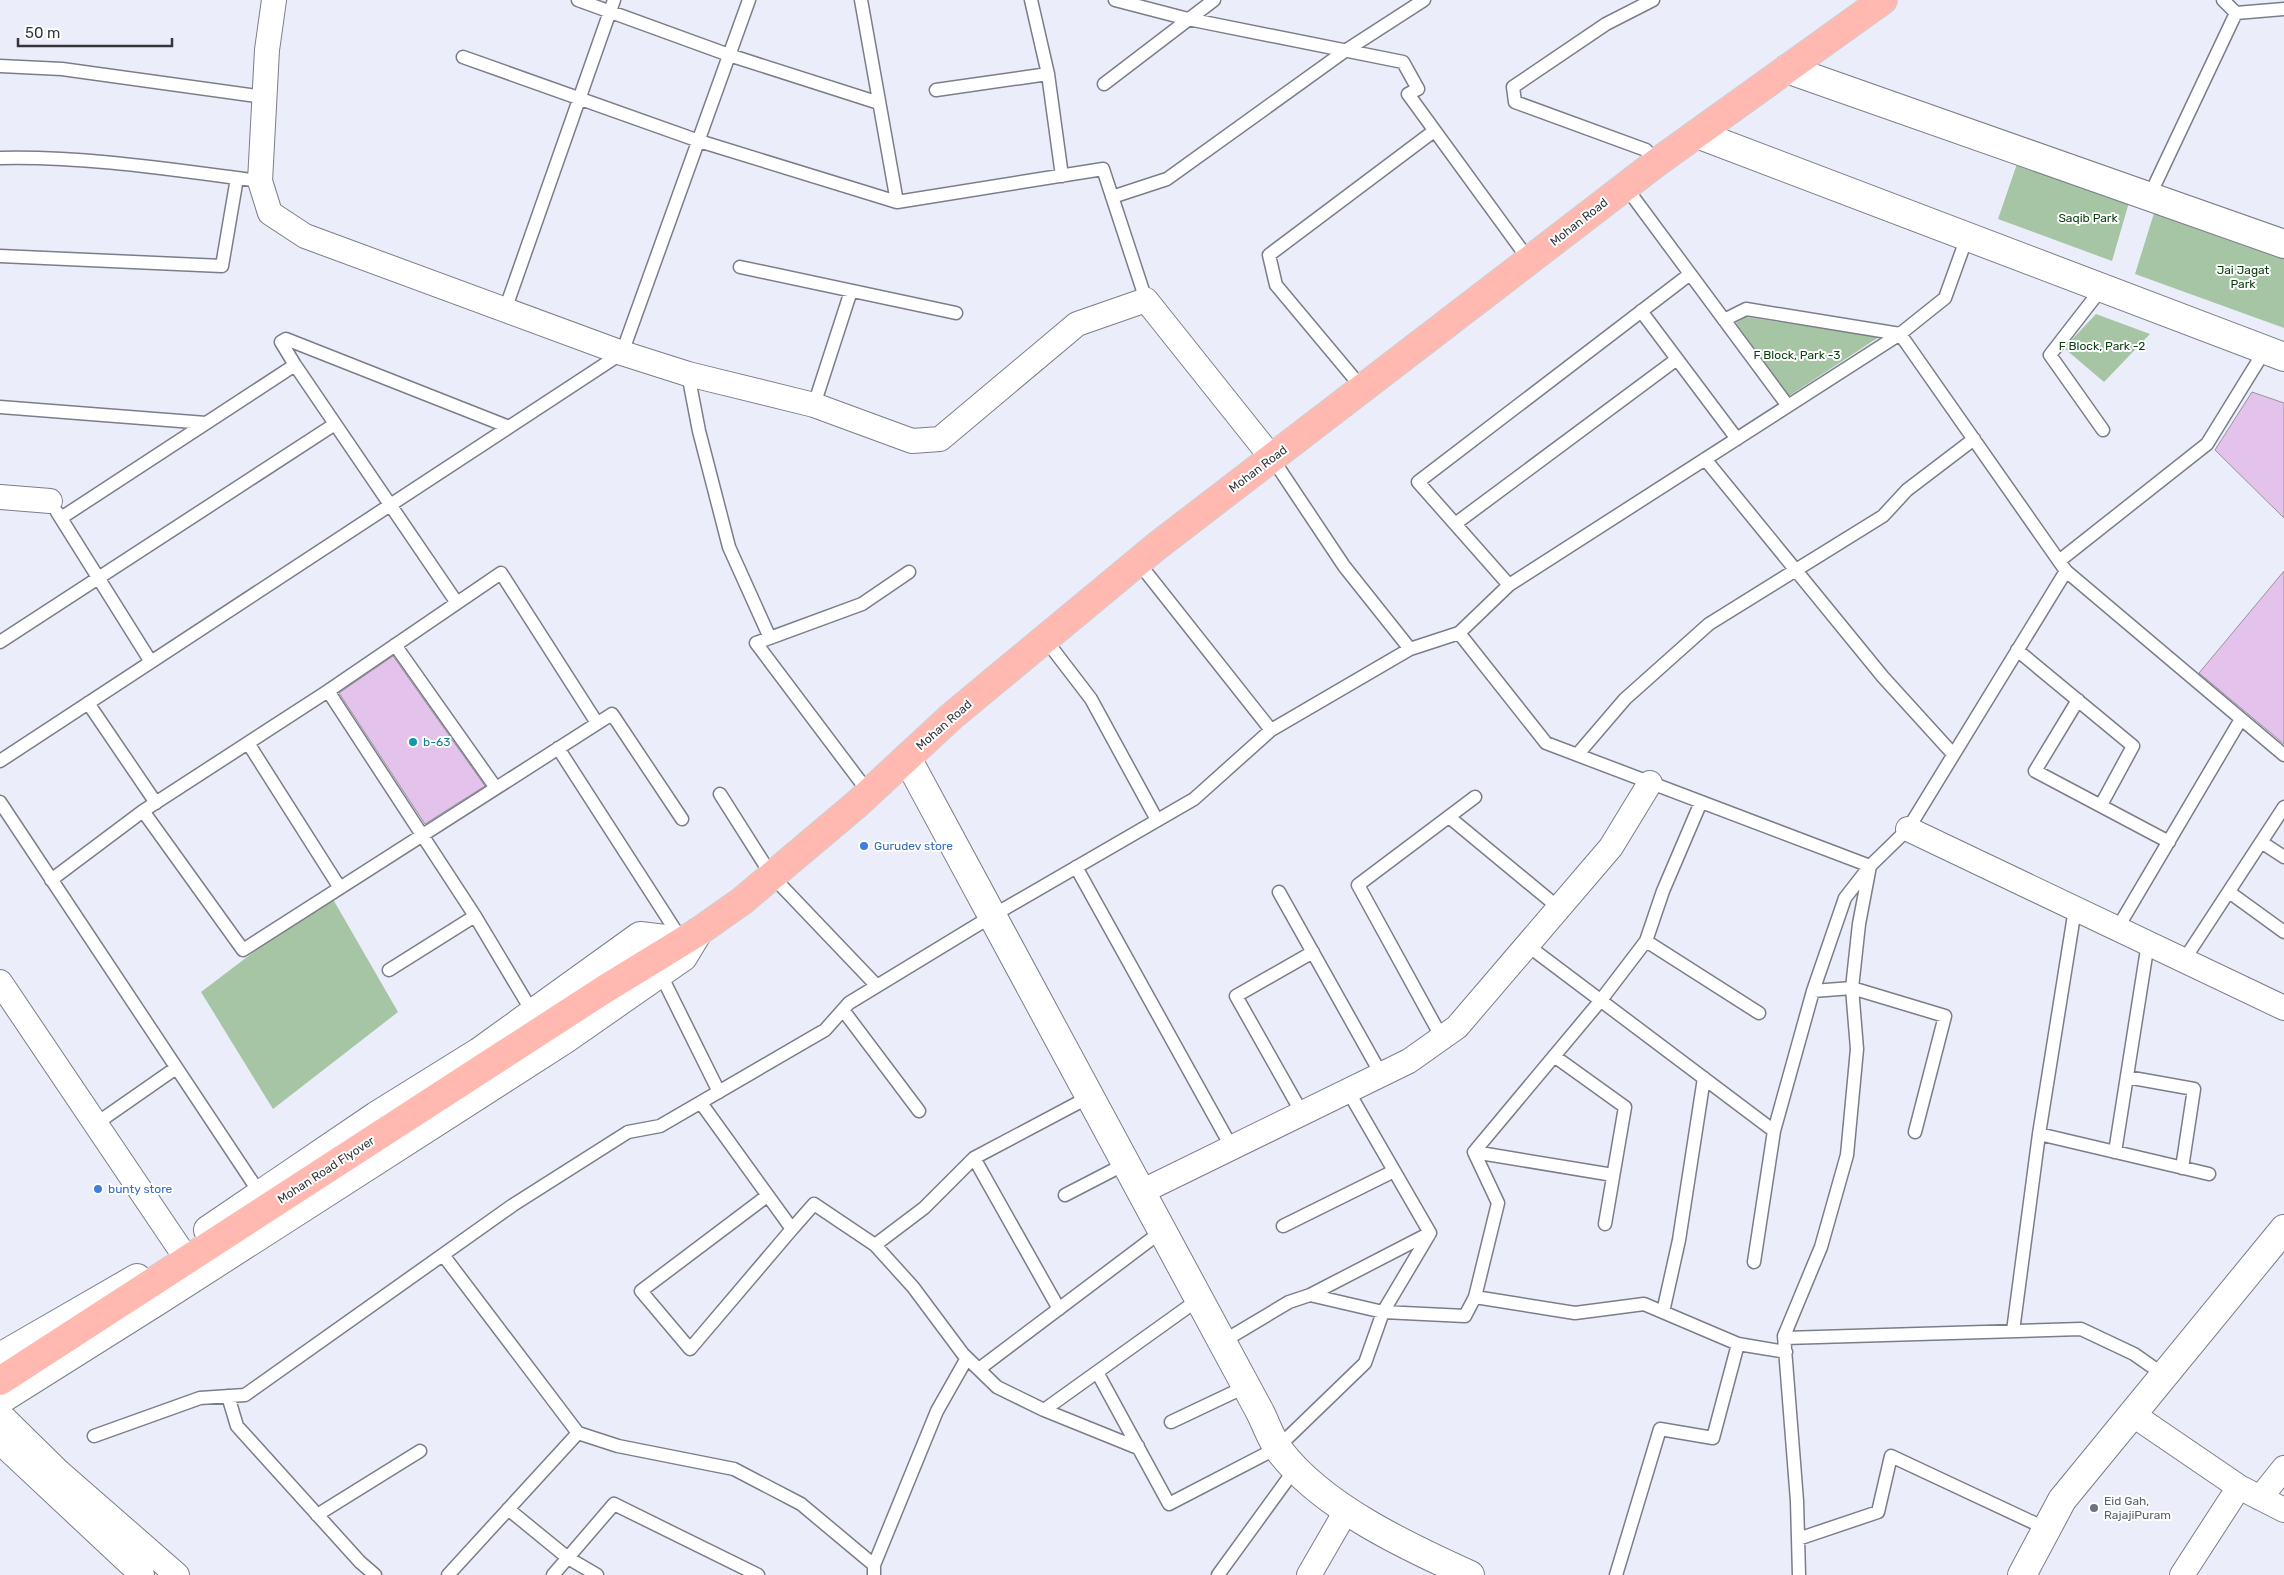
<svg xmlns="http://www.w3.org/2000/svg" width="2284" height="1575" viewBox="0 0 2284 1575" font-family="Rubik,sans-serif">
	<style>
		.green { fill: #a6c5a5 }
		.building { fill: #e3c3eb; stroke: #9a929b }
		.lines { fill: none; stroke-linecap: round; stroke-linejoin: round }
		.lane-casing { stroke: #7b7e88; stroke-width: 15 }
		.street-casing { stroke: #7b7e88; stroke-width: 26 }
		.secondary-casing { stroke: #7b7e88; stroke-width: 30 }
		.primary-casing { stroke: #cecfd0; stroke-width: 30 }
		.lane { stroke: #fff; stroke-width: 12 }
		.street { stroke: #fff; stroke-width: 24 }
		.secondary { stroke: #fff; stroke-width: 28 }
		.primary { stroke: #ffb9b1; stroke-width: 28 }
		.culture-dot { fill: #0f9aa8; stroke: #fff; stroke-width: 2 }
		.shop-dot { fill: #3f7fe0; stroke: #fff; stroke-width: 2 }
		.worship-dot { fill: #6b7280; stroke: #fff; stroke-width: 2 }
		.labels { text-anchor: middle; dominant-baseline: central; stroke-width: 4; stroke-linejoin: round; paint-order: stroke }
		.park-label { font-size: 12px; fill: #0b400f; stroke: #fff }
		.street-label { font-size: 12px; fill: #34353a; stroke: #fff }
		.culture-label { font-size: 12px; fill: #0d838f; stroke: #fff; text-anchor: start }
		.shop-label { font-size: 12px; fill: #366cbe; stroke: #fff; text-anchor: start }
		.worship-label { font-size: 12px; fill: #5b616d; stroke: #fff; text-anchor: start }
	</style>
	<rect width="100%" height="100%" fill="#ebeefa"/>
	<path class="green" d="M 2018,161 L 2130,199 L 2112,261 L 1998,219 Z
		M 2155,210 L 2284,255 L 2284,328 L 2135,274 Z
		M 2096,314 L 2150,334 L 2104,382 L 2064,348 Z
		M 1746,317 L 1879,337 L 1789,396 L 1736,323 Z
		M 330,894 L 398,1012 L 273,1109 L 201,992 Z"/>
	<path class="building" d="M 2252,392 L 2284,403 L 2284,518 L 2215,450 Z
		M 2284,571 L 2284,744 L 2199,673 Z
		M 393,656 L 485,786 L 425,824 L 339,693 Z"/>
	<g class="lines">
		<g class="lane-casing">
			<path id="lane" d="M 578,0 L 729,55 L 879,103
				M 861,0 L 897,202
				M 1031,0 L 1048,74 L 1062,176
				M 1115,0 L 1188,19 L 1403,62 L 1418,89 L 1408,94 L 1529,260
				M 1653,0 L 1606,24 L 1513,87 L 1515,102 L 1646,150 L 1656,163
				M 2236,13 L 2284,9
				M 463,57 L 699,141 L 897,202 L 1103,169 L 1146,300
				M 0,66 L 62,69 L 264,97
				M 1104,84 L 1214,0
				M 936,90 L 1048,74
				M 0,158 C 87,156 174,170 260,181
				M 1625,186 L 1788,406
				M 1112,197 L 1167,179 L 1345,51 L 1424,0
				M 2149,197 L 2236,13 L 2223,0
				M 0,256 L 222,266 L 237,178
				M 740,267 L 956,313
				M 2102,288 L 2050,355 L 2103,430
				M 505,310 L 614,0
				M 1641,311 L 1737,439
				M 1724,320 L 1746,309 L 1900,334 L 2066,571 L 2284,755
				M 688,374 L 699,431 L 729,547 L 770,638
				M 1363,389 L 1276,285 L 1269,255 L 1434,131
				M 814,405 L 851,291
				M 0,407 L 206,423
				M 1272,458 L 1344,566 L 1410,649
				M 1705,459 L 1883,677 L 1953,754
				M 57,512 L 151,662
				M 61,518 L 295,365
				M 1455,524 L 1677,359
				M 2059,561 L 2207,444 L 2265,350
				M 1138,562 L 1271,730
				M 1509,585 L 1418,482 L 1690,274
				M 457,603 L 295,365 L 281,342 L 286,339 L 509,427
				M 1459,633 L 1546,743 L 1870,866 L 1859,924 L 1852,988 L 1857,1049 L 1847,1155 L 1821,1247 L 1784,1336 L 1797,1501 L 1799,1575
				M 1045,639 L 1091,699 L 1157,820
				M 0,642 L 335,424
				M 395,645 L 496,788
				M 2017,650 L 2133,746 L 2101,805
				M 328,691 L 475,916 L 533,1013
				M 2078,700 L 2035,771 L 2169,842
				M 88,703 L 156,803
				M 248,743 L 340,888
				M 558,748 L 681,939
				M 1577,755 L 1625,699 L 1709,624 L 1883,516 L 1907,490 L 1974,439
				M 0,761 L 622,353 L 749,0
				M 869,793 L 756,643 L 862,604 L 909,572
				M 720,794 L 772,876 L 877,986
				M 0,802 L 261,1195
				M 143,811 L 243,950 L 612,714 L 682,819
				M 1449,817 L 1559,908
				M 2261,842 L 2284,857
				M 1076,867 L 1232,1148
				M 51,880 L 143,811 L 328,691 L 501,573 L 597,723
				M 1279,892 L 1381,1074
				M 2229,892 L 2284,932
				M 2117,929 L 2241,719
				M 1646,941 L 1663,891 L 1701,802
				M 1527,945 L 1774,1131
				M 2184,960 L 2284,807
				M 389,970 L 475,916
				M 659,971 L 719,1092
				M 1813,991 L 1852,988 L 1945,1016 L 1915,1132
				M 843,1010 L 919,1111
				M 1442,1038 L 1358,885 L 1475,797
				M 1554,1056 L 1625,1107 L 1605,1224
				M 2127,1077 L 2194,1089 L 2182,1168
				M 1348,1091 L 1430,1233
				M 701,1103 L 792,1229 L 814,1204 L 875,1245 L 913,1287 L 963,1354 L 997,1387 L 1044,1410 L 1138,1448 L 1138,1446
				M 1302,1113 L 1236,996 L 1313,952
				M 97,1123 L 176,1068
				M 2039,1134 L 2209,1174
				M 1474,1152 L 1498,1203 L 1475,1297 L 1575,1313 L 1644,1304 L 1738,1344 L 1786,1352
				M 1474,1152 L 1601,1000 L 1646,941 L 1759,1013
				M 1474,1152 L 1613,1175
				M 2115,1152 L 2148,943
				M 974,1158 L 1059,1309
				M 1065,1195 L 1125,1164
				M 767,1196 L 641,1291 L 690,1349 L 792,1229
				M 1283,1226 L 1394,1171
				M 875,1245 L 924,1208 L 974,1158 L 1089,1097
				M 443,1255 L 578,1433 L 618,1446 L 734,1469 L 801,1504 L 874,1565
				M 1754,1262 L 1774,1131 L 1813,991 L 1845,898 L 1870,866 L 1908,829 L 2066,571
				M 1310,1295 L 1383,1312 L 1465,1316 L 1475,1297
				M 1663,1312 L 1679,1240 L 1704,1078
				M 2013,1331 L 2039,1134 L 2075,909
				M 1785,1338 L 2081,1329 L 2134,1354 L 2164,1375
				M 1222,1342 L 1289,1302 L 1310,1295 L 1430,1233
				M 979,1369 L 1162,1231
				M 1097,1372 L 1169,1504 L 1277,1448 L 1365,1363 L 1383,1312 L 1430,1233
				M 228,1396 L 237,1426 L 360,1562 L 375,1575
				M 1044,1410 L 1199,1299
				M 1171,1422 L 1247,1386
				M 94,1436 L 200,1398 L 245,1395 L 513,1205 L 628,1132 L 660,1126 L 825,1030 L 849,1003 L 992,916 L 1194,799 L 1271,730 L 1410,649 L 1459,633 L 1509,585 L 1900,334 L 1945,298 L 1967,237
				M 508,1509 L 568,1558 L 597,1575
				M 317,1515 L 420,1451
				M 1798,1539 L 1878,1512 L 1891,1456 L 2047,1529
				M 448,1575 L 578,1433
				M 553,1575 L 614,1504 L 758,1575
				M 874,1575 L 874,1565 L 937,1411 L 967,1358
				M 1218,1575 L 1295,1469
				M 1616,1575 L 1660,1429 L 1713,1438 L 1738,1344"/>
		</g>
		<g class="street-casing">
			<path id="street" d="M 274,0 L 267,50 L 260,181 L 270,213 L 305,236 L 622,353 L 688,374 L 814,405 L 912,441 L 940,439 L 1077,324 L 1146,300 L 1272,458
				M 0,497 L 50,501
				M 1908,829 L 2284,1008
				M 0,982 L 180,1249
				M 1141,1192 L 1409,1061 L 1457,1027 L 1611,847 L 1650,783
				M 0,1414 L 58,1471 L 177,1575
				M 2132,1414 L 2239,1487 L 2284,1510
				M 0,1442 L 142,1575
				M 2260,1498 L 2284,1468
				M 1309,1575 L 1346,1511
				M 2182,1575 L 2239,1487"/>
		</g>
		<g class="secondary-casing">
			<path id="secondary" d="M 1787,69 L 2284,244
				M 1697,134 L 2284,357
				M 907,758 L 1260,1412 C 1266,1424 1271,1439 1279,1450 C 1322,1507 1406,1546 1470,1575
				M 208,1230 L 376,1116 L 479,1052 L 640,936 L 682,941
				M 0,1357 L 137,1278
				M 0,1400 L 159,1300 L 564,1040 L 683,957 L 698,932
				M 2022,1575 L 2062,1500 L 2284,1229"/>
		</g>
		<g class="primary-casing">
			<path id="primary" d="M 0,1381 L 605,989 L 698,932 L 742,901 L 857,804 L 952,716 L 1157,546 L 1656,163 L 1883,0"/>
		</g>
		<use href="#lane" class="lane"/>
		<use href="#street" class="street"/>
		<use href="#secondary" class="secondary"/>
		<use href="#primary" class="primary"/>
	</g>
	<circle class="culture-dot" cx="413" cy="742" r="5"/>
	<g class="shop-dot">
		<circle cx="864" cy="846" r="5"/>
		<circle cx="98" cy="1189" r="5"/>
	</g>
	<circle class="worship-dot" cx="2094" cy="1508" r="5"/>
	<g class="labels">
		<g class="park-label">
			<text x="2088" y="218">Saqib Park</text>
			<text x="2243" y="270">Jai Jagat<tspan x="2243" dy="14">Park</tspan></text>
			<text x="2102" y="346">F Block, Park -2</text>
			<text x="1797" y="355">F Block, Park -3</text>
		</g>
		<g class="street-label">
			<text transform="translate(1579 222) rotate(-38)">Mohan Road</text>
			<text transform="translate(1258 469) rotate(-37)">Mohan Road</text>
			<text transform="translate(944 725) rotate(-41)">Mohan Road</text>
			<text transform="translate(326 1170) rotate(-33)">Mohan Road Flyover</text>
		</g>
		<g class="culture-label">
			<text x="423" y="742">b-63</text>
		</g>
		<g class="shop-label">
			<text x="874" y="846">Gurudev store</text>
			<text x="108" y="1189">bunty store</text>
		</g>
		<g class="worship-label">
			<text x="2104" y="1501">Eid Gah,<tspan x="2104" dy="14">RajajiPuram</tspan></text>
		</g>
	</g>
	<path d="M18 38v8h154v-8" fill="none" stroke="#34353a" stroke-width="2.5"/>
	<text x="25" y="38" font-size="15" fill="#34353a" stroke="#ffffff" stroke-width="4" paint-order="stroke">50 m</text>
</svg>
